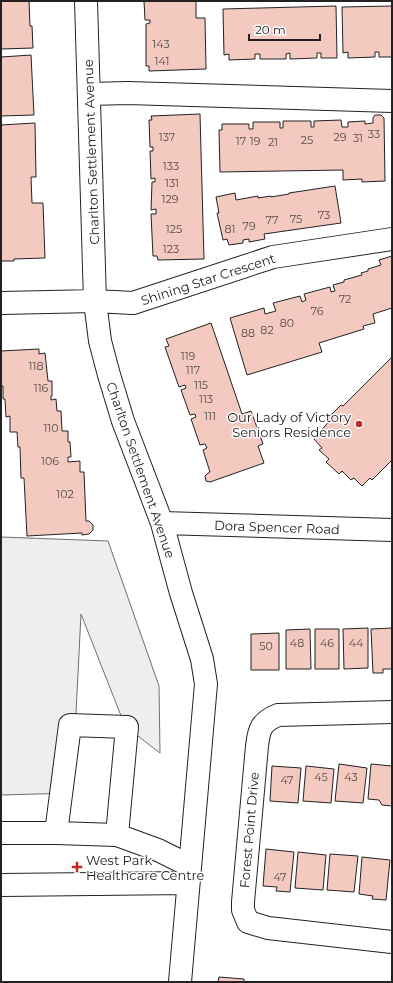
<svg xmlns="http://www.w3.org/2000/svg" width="393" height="983" viewBox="0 0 393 983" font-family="Montserrat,sans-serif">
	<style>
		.green { fill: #eee; stroke: #6f6f6f }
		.building { fill: #f3c9c0; stroke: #222 }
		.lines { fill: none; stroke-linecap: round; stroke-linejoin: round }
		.minor-casing { stroke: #222; stroke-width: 24 }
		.minor { stroke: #fff; stroke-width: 22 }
		.poi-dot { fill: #c62828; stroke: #fff; stroke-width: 1.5 }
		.labels { text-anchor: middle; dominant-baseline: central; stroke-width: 3; stroke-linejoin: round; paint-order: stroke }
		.number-label { font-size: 11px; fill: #564c4a }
		.street-label { font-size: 13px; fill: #222; stroke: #fff }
		.poi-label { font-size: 13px; fill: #222; stroke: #fff; text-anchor: end }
	</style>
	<rect width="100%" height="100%" fill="#fff"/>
	<path class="green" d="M 1,537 L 108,541 L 159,686 L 160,753 L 125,726 L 81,614 L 72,793 L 1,795 Z"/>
	<path class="building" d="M 1,1 L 29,1 L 30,26 L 32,26 L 33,48 L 1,49 Z
		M 144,1 L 196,1 L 196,18 L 205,18 L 206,69 L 149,71 L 149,66 L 146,66 L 146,24 L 150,23 L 150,20 L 145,20 Z
		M 336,6 L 337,58 L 321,58 L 321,53 L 317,53 L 317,58 L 290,59 L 290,53 L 286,54 L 286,59 L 260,59 L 260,54 L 255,54 L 255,59 L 229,60 L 229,54 L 224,55 L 223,9 Z
		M 392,6 L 392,57 L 379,57 L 379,52 L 375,52 L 375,57 L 348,58 L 348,52 L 343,53 L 342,7 Z
		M 31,55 L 34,115 L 1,116 L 1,57 Z
		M 200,114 L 204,259 L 158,260 L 157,256 L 153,256 L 151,214 L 156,214 L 156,209 L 151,210 L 152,182 L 155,182 L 155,178 L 151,179 L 150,151 L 153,151 L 153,147 L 150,147 L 149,120 L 152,120 L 151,116 Z
		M 375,115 L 381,115 L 384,118 L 385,181 L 362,182 L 362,179 L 343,180 L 343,170 L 220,172 L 219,130 L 222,130 L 222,124 L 249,124 L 249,129 L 253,129 L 253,122 L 280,122 L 280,128 L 283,128 L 283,121 L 311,121 L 311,127 L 314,127 L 314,121 L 341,120 L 342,127 L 348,127 L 348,122 L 365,121 L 365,124 L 373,123 L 373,118 Z
		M 35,123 L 36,177 L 31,177 L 32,203 L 43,203 L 45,258 L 14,259 L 14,261 L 1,261 L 1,125 Z
		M 335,186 L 341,223 L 264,234 L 265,239 L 249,242 L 249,239 L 243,240 L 243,243 L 229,245 L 227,239 L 223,240 L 217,213 L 219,213 L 216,197 L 235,193 L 236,200 L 258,196 L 258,198 L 271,196 L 271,197 L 289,194 L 289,193 Z
		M 392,256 L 392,308 L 373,314 L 375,323 L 363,326 L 364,329 L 319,343 L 322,352 L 247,375 L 230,318 L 264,308 L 265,314 L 276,311 L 273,303 L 300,296 L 302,302 L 306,300 L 304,294 L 330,287 L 331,292 L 335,291 L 333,285 L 344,282 L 344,280 L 362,275 L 361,273 L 368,271 L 368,269 L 381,265 L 379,260 Z
		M 211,323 L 242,414 L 251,411 L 263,444 L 258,446 L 264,463 L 210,482 L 206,481 L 205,476 L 207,474 L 210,472 L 203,450 L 207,448 L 205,444 L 200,445 L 191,419 L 196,417 L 195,414 L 190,415 L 181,390 L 186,388 L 185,385 L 179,387 L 165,347 L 169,346 L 166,339 Z
		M 39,349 L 39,354 L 45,353 L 48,381 L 52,381 L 52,396 L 51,396 L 51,400 L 56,399 L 57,411 L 61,411 L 62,431 L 68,431 L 68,442 L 70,442 L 71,457 L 68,457 L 68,462 L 80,461 L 80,472 L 84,472 L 86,521 L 89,521 L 93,525 L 93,530 L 89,534 L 82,535 L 82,533 L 27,536 L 24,478 L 21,478 L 20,447 L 18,447 L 17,432 L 10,432 L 10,416 L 6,417 L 5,399 L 3,399 L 3,386 L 1,386 L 1,351 Z
		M 392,357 L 392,460 L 372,480 L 370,478 L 362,486 L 354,478 L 351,480 L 342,471 L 339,474 L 326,462 L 329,459 L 319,450 L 322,448 L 314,439 L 331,419 L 329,417 L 341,405 L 343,406 Z
		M 368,628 L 368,668 L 344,669 L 343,629 Z
		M 392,628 L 392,669 L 383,669 L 383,673 L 373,673 L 371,629 Z
		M 310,629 L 311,669 L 286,669 L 286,630 Z
		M 315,629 L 339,629 L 339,669 L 315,669 Z
		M 279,633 L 279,670 L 251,670 L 251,634 Z
		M 339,764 L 367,768 L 363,803 L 335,801 Z
		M 371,764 L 392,766 L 392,806 L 382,805 L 379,800 L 368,799 Z
		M 272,766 L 301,768 L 298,803 L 270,801 Z
		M 306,766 L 334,769 L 331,803 L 303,801 Z
		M 266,849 L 294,852 L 290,892 L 276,891 L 277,887 L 263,886 Z
		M 298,852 L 326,855 L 323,890 L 295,888 Z
		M 330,854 L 358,856 L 354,892 L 327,890 Z
		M 362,857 L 390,860 L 386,900 L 372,899 L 373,896 L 359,894 Z
		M 219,977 L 244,979 L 244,982 L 218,982 Z"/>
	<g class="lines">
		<g class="minor-casing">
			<path id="minor" d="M 86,1 L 95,301 L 100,341 L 109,375 L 123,421 L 162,523 L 181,593 L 202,659 L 206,684 L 180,982
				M 89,94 L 128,93 L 392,101
				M 1,303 L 95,301 L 133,303 L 273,257 L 392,239
				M 162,523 L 392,530
				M 392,712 L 278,715 C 261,722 259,729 257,746 L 243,902 L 243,910 L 248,922 L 268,928 L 392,942
				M 1,833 L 56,833 L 70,725 L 127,727 L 117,835
				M 56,833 L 117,835 L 158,850 L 190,866
				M 1,885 L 188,883"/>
		</g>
		<use href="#minor" class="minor"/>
	</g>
	<g class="poi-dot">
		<circle cx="359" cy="424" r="4"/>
		<path d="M75 861h4v4h4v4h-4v4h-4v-4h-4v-4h4z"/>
	</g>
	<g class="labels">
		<g class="number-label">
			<text x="161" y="44">143</text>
			<text x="162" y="61">141</text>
			<text x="374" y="134">33</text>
			<text x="167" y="137">137</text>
			<text x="340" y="137">29</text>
			<text x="358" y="138">31</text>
			<text x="307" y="140">25</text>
			<text x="241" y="141">17</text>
			<text x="255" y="141">19</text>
			<text x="273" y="142">21</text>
			<text x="171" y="166">133</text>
			<text x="172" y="183">131</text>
			<text x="170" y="199">129</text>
			<text x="324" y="215">73</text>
			<text x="296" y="219">75</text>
			<text x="272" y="220">77</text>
			<text x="249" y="226">79</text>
			<text x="174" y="229">125</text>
			<text x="230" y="229">81</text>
			<text x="171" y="249">123</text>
			<text x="345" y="299">72</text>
			<text x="317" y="311">76</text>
			<text x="287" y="323">80</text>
			<text x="267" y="330">82</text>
			<text x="248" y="333">88</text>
			<text x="188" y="356">119</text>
			<text x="36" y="366">118</text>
			<text x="193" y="370">117</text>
			<text x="201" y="385">115</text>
			<text x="41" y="388">116</text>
			<text x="206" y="399">113</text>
			<text x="210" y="416">111</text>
			<text x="51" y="428">110</text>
			<text x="50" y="461">106</text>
			<text x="65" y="494">102</text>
			<text x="297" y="643">48</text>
			<text x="327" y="643">46</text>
			<text x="356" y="643">44</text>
			<text x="266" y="646">50</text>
			<text x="321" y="777">45</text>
			<text x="351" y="777">43</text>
			<text x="287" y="780">47</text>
			<text x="280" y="877">47</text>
		</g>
		<g class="street-label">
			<text transform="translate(91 152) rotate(-92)">Charlton Settlement Avenue</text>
			<text transform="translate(208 279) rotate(-18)">Shining Star Crescent</text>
			<text transform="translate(141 470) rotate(71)">Charlton Settlement Avenue</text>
			<text transform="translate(277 527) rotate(2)">Dora Spencer Road</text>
			<text transform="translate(249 830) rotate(-85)">Forest Point Drive</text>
		</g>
		<g class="poi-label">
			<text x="351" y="417">Our Lady of Victory<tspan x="351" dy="15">Seniors Residence</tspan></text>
			<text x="86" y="860" text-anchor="start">West Park<tspan x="86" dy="15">Healthcare Centre</tspan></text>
		</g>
	</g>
	<rect width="393" height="983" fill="none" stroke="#222222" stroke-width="4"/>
	<path d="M249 34v6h71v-6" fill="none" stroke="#222222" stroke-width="2"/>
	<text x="255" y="34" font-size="12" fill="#222222" stroke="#ffffff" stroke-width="3" paint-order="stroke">20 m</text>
</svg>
